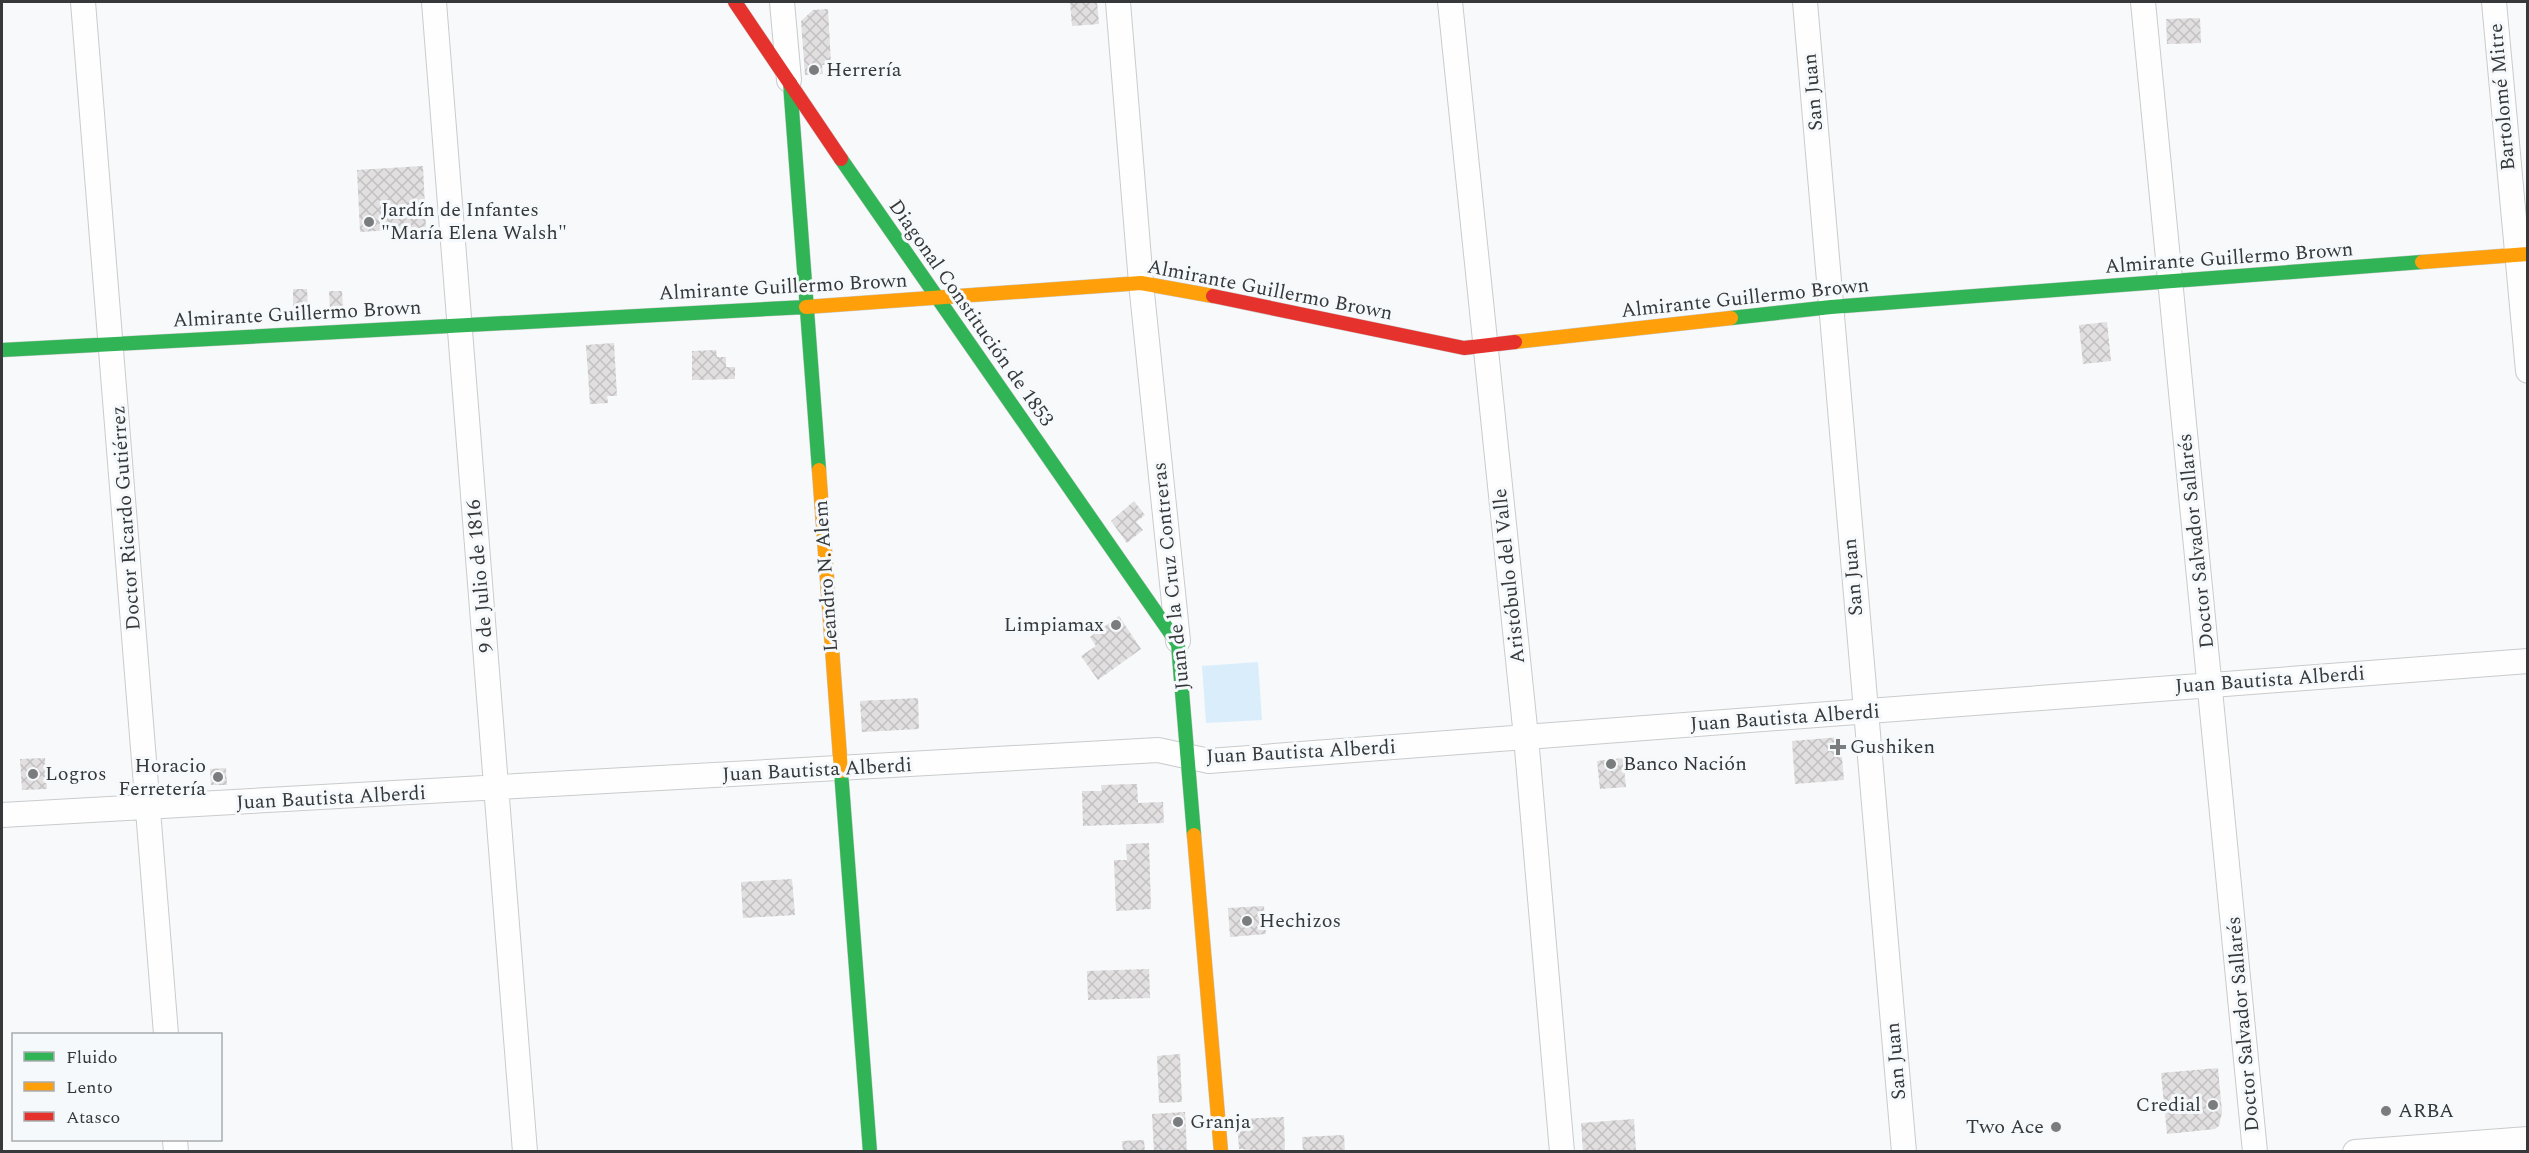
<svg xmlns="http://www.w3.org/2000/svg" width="2529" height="1153" viewBox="0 0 2529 1153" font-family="Spectral,serif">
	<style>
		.garden { fill: #daedfa }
		.building { fill: url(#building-cross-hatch) }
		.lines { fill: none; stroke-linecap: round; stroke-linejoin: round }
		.street-casing { stroke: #c9cbcc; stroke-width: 26 }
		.fast-casing { stroke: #c9cbcc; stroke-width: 15 }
		.slow-casing { stroke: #c9cbcc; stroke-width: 15 }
		.jam-casing { stroke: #c9cbcc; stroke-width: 15 }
		.street { stroke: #fefefe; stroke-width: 24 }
		.fast { stroke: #30b455; stroke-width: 14 }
		.slow { stroke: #ff9f0a; stroke-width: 14 }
		.jam { stroke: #e5322d; stroke-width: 14 }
		.poi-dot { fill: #7a7c7d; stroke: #f6f9fc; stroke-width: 2 }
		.labels { text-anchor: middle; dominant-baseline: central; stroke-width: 6; stroke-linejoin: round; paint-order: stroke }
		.poi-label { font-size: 20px; fill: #363839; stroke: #f6f9fc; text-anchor: start }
		.street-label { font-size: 20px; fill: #363839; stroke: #f6f9fc }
	</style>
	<defs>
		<pattern id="building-cross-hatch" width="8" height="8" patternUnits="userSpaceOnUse" patternTransform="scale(1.5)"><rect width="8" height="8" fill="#e1dfdf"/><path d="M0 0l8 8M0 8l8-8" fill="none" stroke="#c2c0c0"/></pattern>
	</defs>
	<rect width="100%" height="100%" fill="#f7f9fb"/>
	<path class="garden" d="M 1258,662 L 1262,720 L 1206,723 L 1202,666 Z"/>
	<path class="building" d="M 1070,2 L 1097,2 L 1099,24 L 1072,26 Z
		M 828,9 L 831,64 L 822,65 L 823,74 L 805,75 L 801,21 L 813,10 Z
		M 2200,18 L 2201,43 L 2167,44 L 2166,19 Z
		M 423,166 L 426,228 L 360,232 L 357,170 Z
		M 293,289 L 307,289 L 308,309 L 293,310 Z
		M 329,291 L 342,291 L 343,308 L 330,309 Z
		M 2107,322 L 2111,361 L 2083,364 L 2079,325 Z
		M 614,343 L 617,396 L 607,396 L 608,403 L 590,404 L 586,345 Z
		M 716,350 L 717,357 L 726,357 L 726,367 L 735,367 L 735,379 L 692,380 L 692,351 Z
		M 1134,501 L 1145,515 L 1136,522 L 1143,530 L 1127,543 L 1111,521 Z
		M 1119,616 L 1141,649 L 1098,680 L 1081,656 L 1096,646 L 1090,637 Z
		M 918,698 L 919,729 L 862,732 L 860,701 Z
		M 1840,737 L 1844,780 L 1795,784 L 1792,741 Z
		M 45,758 L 47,789 L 22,790 L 20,759 Z
		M 1623,758 L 1626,787 L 1600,789 L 1597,761 Z
		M 226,768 L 227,785 L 211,785 L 210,769 Z
		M 1137,784 L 1138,803 L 1163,802 L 1164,823 L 1083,826 L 1082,791 L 1102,791 L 1101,785 Z
		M 1149,843 L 1151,909 L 1116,911 L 1114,860 L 1127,860 L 1126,844 Z
		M 792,879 L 795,915 L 743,918 L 741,882 Z
		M 1264,906 L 1266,934 L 1230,937 L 1228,908 Z
		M 1149,969 L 1150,998 L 1088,1000 L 1087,971 Z
		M 1180,1054 L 1182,1102 L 1159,1103 L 1157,1056 Z
		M 2218,1068 L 2222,1112 L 2219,1126 L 2215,1129 L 2167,1134 L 2161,1073 Z
		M 1185,1112 L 1187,1152 L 1154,1152 L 1152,1114 Z
		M 1284,1117 L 1285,1152 L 1239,1149 L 1237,1119 Z
		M 1634,1119 L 1636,1152 L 1583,1152 L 1581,1123 Z
		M 1344,1135 L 1345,1152 L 1303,1152 L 1302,1137 Z
		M 1144,1140 L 1145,1152 L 1123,1152 L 1122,1141 Z"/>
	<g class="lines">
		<g class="street-casing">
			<path id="street" d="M 83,2 L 166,1034
				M 434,2 L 525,1152
				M 782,2 L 789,80
				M 1118,2 L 1141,283 L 1178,641
				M 1450,2 L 1526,737 L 1562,1152
				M 1805,2 L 1904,1152
				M 2143,2 L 2255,1152
				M 2494,2 L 2528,371
				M 2,815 L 1158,750 L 1209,761 L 2528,661
				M 175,1140 L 176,1152
				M 2355,1152 L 2528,1139"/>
		</g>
		<g class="fast-casing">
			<path id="fast" d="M 790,83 L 819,470
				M 841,159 L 1178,644 L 1194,835
				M 1731,318 L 1831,307 L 2422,262
				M 2,350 L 806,307
				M 841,771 L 870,1152"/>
		</g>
		<g class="slow-casing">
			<path id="slow" d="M 2422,262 L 2528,254
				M 806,307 L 1141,283 L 1213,296
				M 1515,342 L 1731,318
				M 819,470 L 841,771
				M 1194,835 L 1221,1152"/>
		</g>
		<g class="jam-casing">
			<path id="jam" d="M 735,2 L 841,159
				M 1213,296 L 1464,348 L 1515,342"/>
		</g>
		<use href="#street" class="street"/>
		<use href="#fast" class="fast"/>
		<use href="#slow" class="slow"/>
		<use href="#jam" class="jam"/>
	</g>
	<g class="poi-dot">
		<circle cx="814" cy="70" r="6"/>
		<circle cx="369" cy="222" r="6"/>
		<circle cx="1116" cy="625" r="6"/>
		<path d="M1835 738h6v6h6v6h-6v6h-6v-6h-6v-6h6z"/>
		<circle cx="1611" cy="764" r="6"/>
		<circle cx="33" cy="774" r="6"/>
		<circle cx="218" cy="777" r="6"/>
		<circle cx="1247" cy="921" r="6"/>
		<circle cx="2213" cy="1105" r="6"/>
		<circle cx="2386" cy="1111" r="6"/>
		<circle cx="1178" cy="1122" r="6"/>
		<circle cx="2056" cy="1127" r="6"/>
	</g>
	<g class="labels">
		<g class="poi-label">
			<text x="826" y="70">Herrería</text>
			<text x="381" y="210">Jardín de Infantes<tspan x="381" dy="23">"María Elena Walsh"</tspan></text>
			<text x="1104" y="625" text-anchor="end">Limpiamax</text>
			<text x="1850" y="747">Gushiken</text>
			<text x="1623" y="764">Banco Nación</text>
			<text x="206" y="766" text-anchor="end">Horacio<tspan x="206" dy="23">Ferretería</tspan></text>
			<text x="45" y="774">Logros</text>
			<text x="1259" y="921">Hechizos</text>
			<text x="2201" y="1105" text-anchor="end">Credial</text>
			<text x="2398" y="1111">ARBA</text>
			<text x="1190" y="1122">Granja</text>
			<text x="2044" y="1127" text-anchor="end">Two Ace</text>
		</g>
		<g class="street-label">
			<text transform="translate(1813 92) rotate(-95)">San Juan</text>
			<text transform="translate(2502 97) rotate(-95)">Bartolomé Mitre</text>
			<text transform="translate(2229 258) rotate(-4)">Almirante Guillermo Brown</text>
			<text transform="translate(783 287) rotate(-3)">Almirante Guillermo Brown</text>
			<text transform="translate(1270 290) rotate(11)">Almirante Guillermo Brown</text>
			<text transform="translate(1745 298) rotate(-6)">Almirante Guillermo Brown</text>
			<text transform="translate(971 313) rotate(55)">Diagonal Constitución de 1853</text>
			<text transform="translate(297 314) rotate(-3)">Almirante Guillermo Brown</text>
			<text transform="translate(126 518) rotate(-94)">Doctor Ricardo Gutiérrez</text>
			<text transform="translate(2196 541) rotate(-96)">Doctor Salvador Sallarés</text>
			<text transform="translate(480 576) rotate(-95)">9 de Julio de 1816</text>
			<text transform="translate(826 576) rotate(-94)">Leandro N. Alem</text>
			<text transform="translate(1171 576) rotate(-96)">Juan de la Cruz Contreras</text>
			<text transform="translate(1509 576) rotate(-96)">Aristóbulo del Valle</text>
			<text transform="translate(1853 577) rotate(-95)">San Juan</text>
			<text transform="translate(2270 680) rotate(-4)">Juan Bautista Alberdi</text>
			<text transform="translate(1785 718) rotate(-4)">Juan Bautista Alberdi</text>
			<text transform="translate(1301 752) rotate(-3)">Juan Bautista Alberdi</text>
			<text transform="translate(817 770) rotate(-3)">Juan Bautista Alberdi</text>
			<text transform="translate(331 798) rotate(-3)">Juan Bautista Alberdi</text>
			<text transform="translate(2243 1024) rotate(-95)">Doctor Salvador Sallarés</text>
			<text transform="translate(1896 1061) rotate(-95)">San Juan</text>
		</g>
	</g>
	<rect width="2529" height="1153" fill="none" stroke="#363839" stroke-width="6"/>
	<rect x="12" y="1033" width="210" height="108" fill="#f6f9fc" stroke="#a9acae" stroke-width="1.5"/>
	<rect x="24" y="1052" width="30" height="9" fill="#30b455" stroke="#a9acae" stroke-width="1.5"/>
	<text x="66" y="1063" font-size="18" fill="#363839">Fluido</text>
	<rect x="24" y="1082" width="30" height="9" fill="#ff9f0a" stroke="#a9acae" stroke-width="1.5"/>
	<text x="66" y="1093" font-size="18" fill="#363839">Lento</text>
	<rect x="24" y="1112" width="30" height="9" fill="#e5322d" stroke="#a9acae" stroke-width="1.5"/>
	<text x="66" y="1123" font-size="18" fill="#363839">Atasco</text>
</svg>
